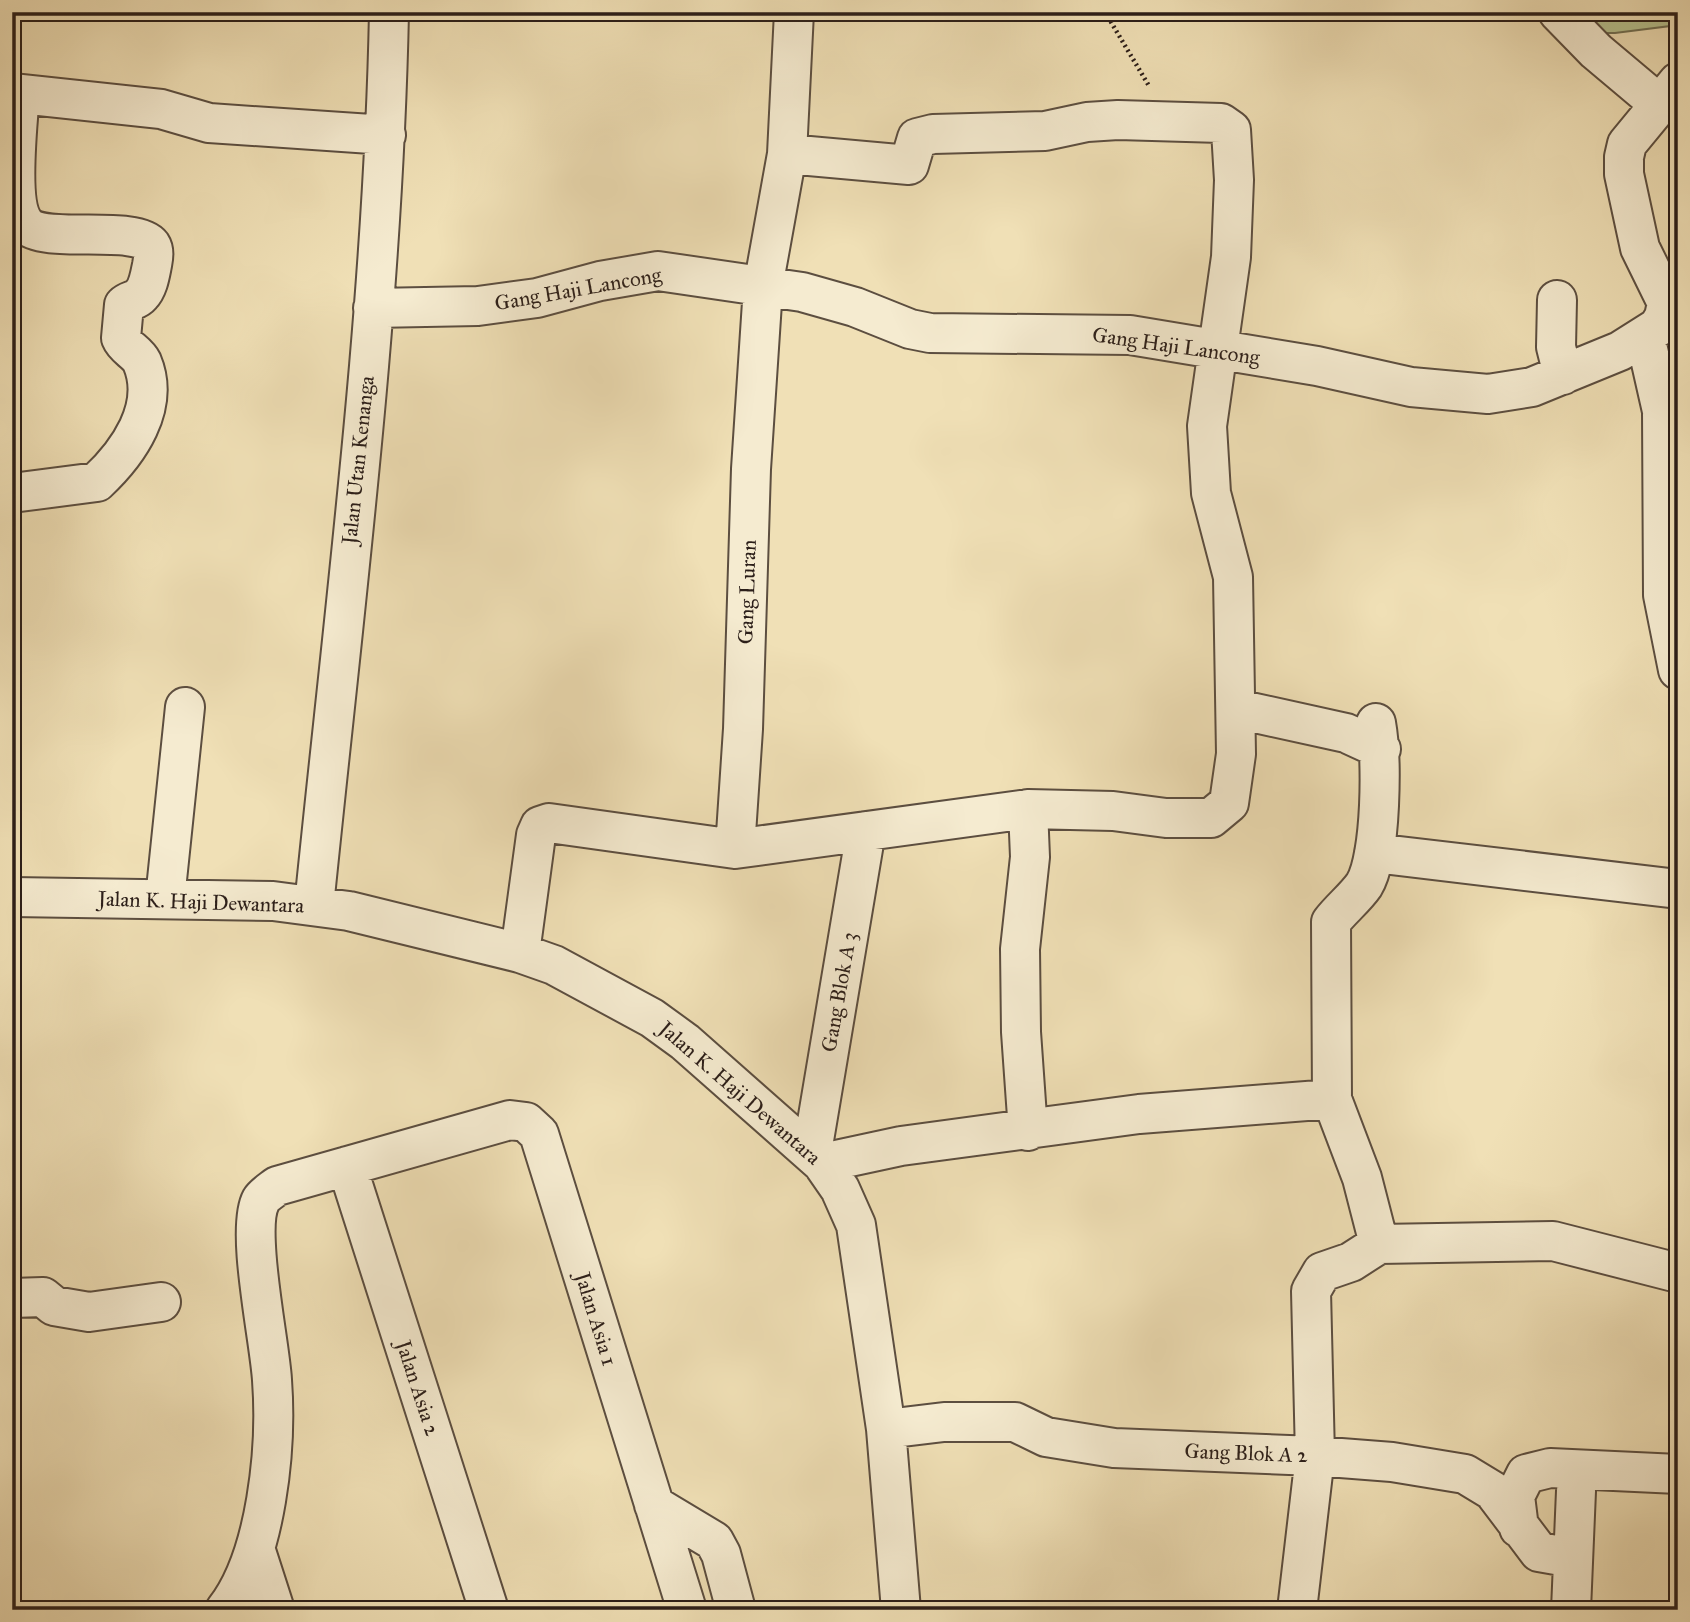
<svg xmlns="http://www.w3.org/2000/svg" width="1690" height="1622" viewBox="0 0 1690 1622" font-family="'IM FELL Great Primer',serif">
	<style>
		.green { fill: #b7c390; stroke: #717054; stroke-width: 2 }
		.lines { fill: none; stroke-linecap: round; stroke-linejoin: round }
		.minor-casing { stroke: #5c4e40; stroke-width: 42 }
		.path { stroke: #2b1e19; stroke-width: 4.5; stroke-dasharray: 2 3.5; stroke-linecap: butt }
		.minor { stroke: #f5ebd0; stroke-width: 38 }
		.labels { text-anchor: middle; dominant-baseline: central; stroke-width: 5; stroke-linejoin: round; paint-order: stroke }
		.street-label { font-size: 21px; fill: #2b1e19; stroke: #f5ebd0 }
	</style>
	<rect width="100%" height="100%" fill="#f0e0b6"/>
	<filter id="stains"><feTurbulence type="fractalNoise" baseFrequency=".00286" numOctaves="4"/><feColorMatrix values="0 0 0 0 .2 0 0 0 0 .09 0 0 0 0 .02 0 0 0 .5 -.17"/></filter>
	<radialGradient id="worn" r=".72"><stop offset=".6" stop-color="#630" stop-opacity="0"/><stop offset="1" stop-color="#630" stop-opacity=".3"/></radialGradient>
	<path class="green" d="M 1556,12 L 1678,12 L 1678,25 L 1615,33 L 1579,33 Z"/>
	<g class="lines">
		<g class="minor-casing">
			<path id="minor" d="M 1558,12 L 1596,51 L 1659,104
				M 12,93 L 161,109 L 209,123 L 386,135
				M 1557,300 L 1556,347 L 1563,375
				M 373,308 L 478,306 L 537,298 L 600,281 L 658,271 L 802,292 L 855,307 L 910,329 L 930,333 L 1130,335 L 1317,366 L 1411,387 L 1488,394 L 1532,387 L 1620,351 L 1658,327 L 1664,317 L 1667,303 L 1640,248 L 1624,174 L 1624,157 L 1627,144 L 1678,82
				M 1645,336 L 1662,411 L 1663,595 L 1678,670
				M 12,493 L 97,482 C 128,453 161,407 142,362 C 137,352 125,348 121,338 L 124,305 C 129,300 136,301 141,295 C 148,288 150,275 152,265 C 153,259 155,251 151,245 C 136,225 44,244 26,225 C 8,205 18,121 20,94
				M 1237,709 L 1346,733 L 1381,749
				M 735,849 L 743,729 L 751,469 L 763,287 L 787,154 L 794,12
				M 1374,853 L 1678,889
				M 12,897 L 273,901 L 349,911 L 520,953 L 554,965 L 652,1018 L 685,1042 L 822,1163 L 840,1189 L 856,1225 L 886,1429 L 901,1610
				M 165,899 L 185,707
				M 314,906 C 344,609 383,311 389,12
				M 520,953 L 536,835 L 540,826 L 549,823 L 735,849 L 1028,809 L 1113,811 L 1166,818 L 1211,818 L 1229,803 L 1236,754 L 1233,577 L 1211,493 L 1207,426 L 1231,257 L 1234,180 L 1231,130 L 1221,123 L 1118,120 L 1087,122 L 1045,131 L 933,134 L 917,138 L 909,165 L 787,154
				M 1332,1099 L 1362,1178 L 1379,1244
				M 1028,1131 L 1021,1032 L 1020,949 L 1030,857 L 1028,809
				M 812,1152 L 866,831
				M 822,1163 L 901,1146 L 1139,1114 L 1332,1099 L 1331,922 C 1341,909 1355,898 1364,885 C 1382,856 1382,756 1376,723
				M 347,1166 L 489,1610
				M 12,1298 L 43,1297 L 54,1306 L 89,1312 L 161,1302
				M 886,1429 L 944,1422 L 1015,1422 L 1046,1437 L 1114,1448 L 1315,1456 L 1392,1462 L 1465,1474 L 1493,1491 L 1539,1552 L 1573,1558
				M 654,1505 L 714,1541 L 721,1554 L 736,1610
				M 1519,1528 L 1515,1496 L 1526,1474 L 1550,1468 L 1678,1474
				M 256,1551 L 275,1610
				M 225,1610 C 267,1556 277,1447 272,1380 C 270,1343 245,1229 261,1200 C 264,1195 272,1190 277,1186 L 510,1120 L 526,1122 L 539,1134 L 687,1610
				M 1297,1610 L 1315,1456 L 1311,1291 L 1322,1272 L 1351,1262 L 1379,1244 L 1553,1241 L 1678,1273
				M 1571,1610 L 1576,1491"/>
		</g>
		<path class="path" d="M 1105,12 L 1149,86"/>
		<use href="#minor" class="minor"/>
	</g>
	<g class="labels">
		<g class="street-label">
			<text transform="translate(578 289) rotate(-10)">Gang Haji Lancong</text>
			<text transform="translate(1176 346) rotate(8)">Gang Haji Lancong</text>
			<text transform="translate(358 460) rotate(-84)">Jalan Utan Kenanga</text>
			<text transform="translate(747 592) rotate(-88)">Gang Luran</text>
			<text transform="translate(201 902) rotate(2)">Jalan K. Haji Dewantara</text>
			<text transform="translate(839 992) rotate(-80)">Gang Blok A 3</text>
			<text transform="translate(740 1093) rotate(41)">Jalan K. Haji Dewantara</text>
			<text transform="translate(596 1319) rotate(73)">Jalan Asia 1</text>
			<text transform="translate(418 1388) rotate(72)">Jalan Asia 2</text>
			<text transform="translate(1246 1453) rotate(2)">Gang Blok A 2</text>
		</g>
	</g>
	<rect width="1690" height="1622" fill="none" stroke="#f0e0b6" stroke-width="42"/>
	<rect x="14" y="14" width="1662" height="1594" fill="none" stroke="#2b1e19" stroke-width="3.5"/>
	<rect x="21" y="21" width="1648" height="1580" fill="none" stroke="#2b1e19" stroke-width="2"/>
	<rect width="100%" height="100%" filter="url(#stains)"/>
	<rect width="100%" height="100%" fill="url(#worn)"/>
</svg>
